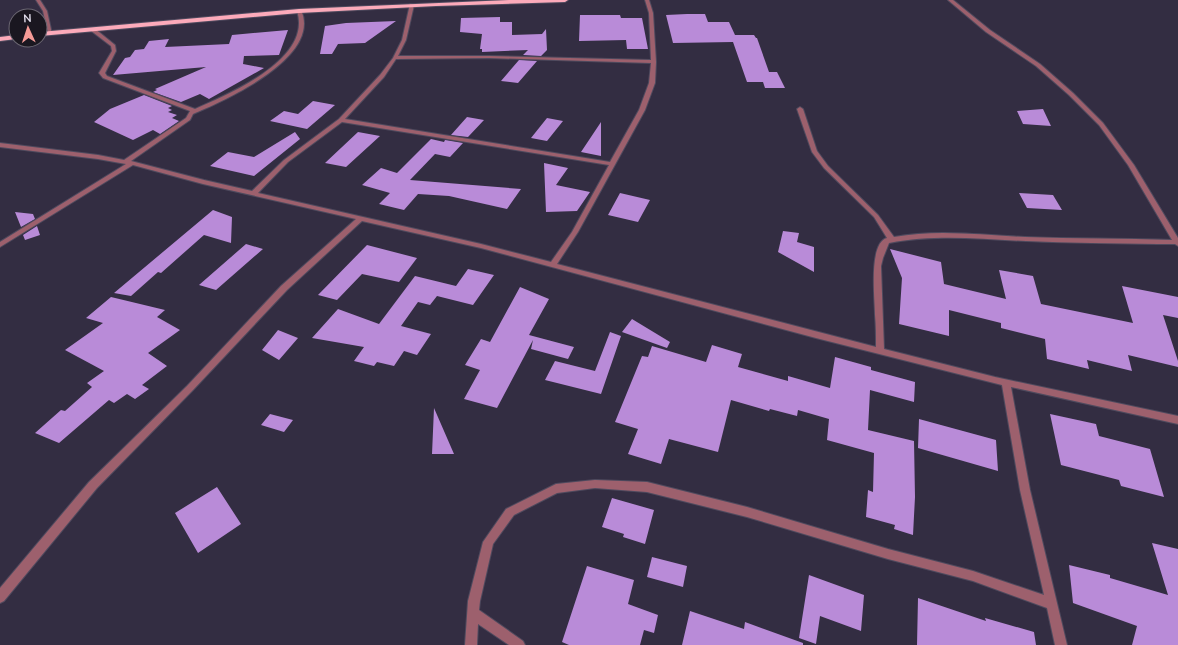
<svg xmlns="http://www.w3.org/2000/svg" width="1178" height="645" viewBox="0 0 1178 645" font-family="'Nunito Sans',sans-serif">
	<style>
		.building { fill: #b98bd8 }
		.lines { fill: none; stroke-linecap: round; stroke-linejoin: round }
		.minor-casing { stroke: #4f4a5e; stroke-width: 2 }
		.trunk-casing { stroke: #4f4a5e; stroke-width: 2 }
		.minor { fill: #9d606d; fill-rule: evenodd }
		.trunk { fill: #fcaaba; fill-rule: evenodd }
	</style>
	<rect width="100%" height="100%" fill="#332d42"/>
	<path class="building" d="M 687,14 L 705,14 L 708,22 L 729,22 L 735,35 L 754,35 L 756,38 L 757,38 L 769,72 L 777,72 L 785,88 L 765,88 L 763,82 L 747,82 L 733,42 L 673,43 L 666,15 Z
		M 580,15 L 620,15 L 621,18 L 642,18 L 648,49 L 627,49 L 626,40 L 579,41 Z
		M 500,17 L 500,22 L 512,22 L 512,35 L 542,34 L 546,29 L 547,50 L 541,56 L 523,55 L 528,50 L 482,52 L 482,49 L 480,49 L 482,34 L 460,32 L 461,18 Z
		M 396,21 L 365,43 L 338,44 L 332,54 L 320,54 L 325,26 L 346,23 Z
		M 288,30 L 279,55 L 244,56 L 243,64 L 264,68 L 209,99 L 200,94 L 181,102 L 153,92 L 157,90 L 155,89 L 206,67 L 113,75 L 125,58 L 130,57 L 135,50 L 144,49 L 149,41 L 169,39 L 165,47 L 229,44 L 232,35 Z
		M 519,60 L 537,61 L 518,83 L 501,81 Z
		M 144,95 L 172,106 L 168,108 L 172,110 L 168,112 L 177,115 L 172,118 L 179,121 L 160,134 L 153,130 L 133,140 L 94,122 L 110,109 Z
		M 313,101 L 335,105 L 307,129 L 270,121 L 284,111 L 298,114 Z
		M 1043,109 L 1051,126 L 1023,124 L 1017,111 Z
		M 467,117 L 484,120 L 468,137 L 451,135 Z
		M 547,118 L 563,121 L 547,141 L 531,138 Z
		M 601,122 L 601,156 L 581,152 Z
		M 295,132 L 300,139 L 254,176 L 210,166 L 228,152 L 254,157 Z
		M 358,132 L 380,136 L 346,167 L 325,163 Z
		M 431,139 L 444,142 L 445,140 L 463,143 L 450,157 L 435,154 L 410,180 L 521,189 L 507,209 L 449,196 L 418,194 L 404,210 L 379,204 L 390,193 L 362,185 L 381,168 L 397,173 Z
		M 544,163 L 568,168 L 556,185 L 590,192 L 577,211 L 546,212 Z
		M 620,193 L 650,200 L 638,222 L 608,215 Z
		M 1019,193 L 1053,195 L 1062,210 L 1027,208 Z
		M 213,210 L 232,217 L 231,243 L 204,235 L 161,273 L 158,272 L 131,296 L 114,293 Z
		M 15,212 L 33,214 L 35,219 L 21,227 Z
		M 37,226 L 40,235 L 25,240 L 23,235 Z
		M 783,231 L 799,233 L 797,242 L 814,247 L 814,272 L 778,252 Z
		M 246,244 L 263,249 L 216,290 L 199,285 Z
		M 367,245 L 417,258 L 399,282 L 362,274 L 337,300 L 318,295 Z
		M 890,249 L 941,262 L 944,284 L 1006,299 L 999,270 L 1033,276 L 1041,304 L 1133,323 L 1122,286 L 1178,297 L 1178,318 L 1163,315 L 1178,361 L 1178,367 L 1128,355 L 1132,371 L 1087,360 L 1089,369 L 1047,359 L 1045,339 L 1001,328 L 1001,323 L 949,310 L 949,336 L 899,324 L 902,278 Z
		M 468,269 L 494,275 L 473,305 L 437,296 L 430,305 L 418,302 L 401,326 L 431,334 L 417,355 L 404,351 L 394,366 L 377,362 L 374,366 L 354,361 L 364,347 L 312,338 L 338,309 L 379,324 L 415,276 L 456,286 Z
		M 520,287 L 549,299 L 529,335 L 574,347 L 568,359 L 531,349 L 533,340 L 497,408 L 464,399 L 480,370 L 465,365 L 481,339 L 490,342 Z
		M 111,297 L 165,310 L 157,317 L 180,330 L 148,353 L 167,366 L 142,385 L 149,389 L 135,399 L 127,394 L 114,403 L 109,400 L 59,443 L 35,433 L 61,410 L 65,411 L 92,387 L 87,383 L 104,371 L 65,350 L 103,323 L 86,318 Z
		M 632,319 L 670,342 L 667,348 L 622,332 Z
		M 278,330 L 298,338 L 279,360 L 262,350 Z
		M 610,332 L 621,336 L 601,394 L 545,380 L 555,361 L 595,371 Z
		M 712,345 L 742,354 L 738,367 L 788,381 L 788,376 L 830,388 L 835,357 L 871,367 L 871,370 L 915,382 L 914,402 L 870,390 L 868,430 L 914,441 L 915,497 L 913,535 L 894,529 L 895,525 L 866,517 L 868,490 L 873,492 L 874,453 L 827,440 L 829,419 L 798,410 L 797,416 L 770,409 L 769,411 L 731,400 L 718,452 L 669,439 L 661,464 L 628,454 L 638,429 L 615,422 L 642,356 L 648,357 L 652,346 L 706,362 Z
		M 434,408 L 454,454 L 432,454 Z
		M 270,414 L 293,420 L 284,432 L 261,425 Z
		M 1050,414 L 1096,424 L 1099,436 L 1150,449 L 1164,497 L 1121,486 L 1119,480 L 1061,465 Z
		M 919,419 L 996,440 L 998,471 L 918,448 Z
		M 217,487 L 241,524 L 198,553 L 175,513 Z
		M 612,498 L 654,510 L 645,544 L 623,537 L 624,534 L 602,527 Z
		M 1152,543 L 1178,549 L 1178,645 L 1132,645 L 1137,626 L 1073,603 L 1069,565 L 1110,575 L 1110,578 L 1168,595 Z
		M 652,557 L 687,566 L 683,587 L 647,577 Z
		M 587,566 L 634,580 L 628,604 L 658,615 L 654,633 L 644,630 L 640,645 L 569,645 L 562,642 Z
		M 809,575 L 864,595 L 861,631 L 820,616 L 816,644 L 799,638 Z
		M 918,598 L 986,621 L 985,618 L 1034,632 L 1036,645 L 917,645 Z
		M 690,611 L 744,629 L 745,622 L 803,643 L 803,645 L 682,645 Z"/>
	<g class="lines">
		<g class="minor-casing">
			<path id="minor" d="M 36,0 L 40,0 L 47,11 L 52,34 L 48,33 L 43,11 Z
				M 645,0 L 649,0 L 653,13 L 656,62 L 655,83 L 645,110 L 578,232 L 557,264 L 876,347 C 876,336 876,326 875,315 C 875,300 868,243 887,238 L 874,217 L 824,168 L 812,152 L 797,109 L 800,107 L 803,109 L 817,151 L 828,166 L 878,215 L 894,237 C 937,229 981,235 1025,237 C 1074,239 1123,238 1172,240 L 1128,165 L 1099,125 L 1069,95 L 1036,66 L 986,32 L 948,0 L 953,0 L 990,30 L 1040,64 L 1073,93 L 1103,123 L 1134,165 L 1178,238 L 1178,246 L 1175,244 L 1158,244 C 1114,243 1070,243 1026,241 C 979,239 936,234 889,243 L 883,258 L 881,266 L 884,349 L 995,377 L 1178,416 L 1178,424 L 1011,387 L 1030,490 L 1067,645 L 1055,645 L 1047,608 L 973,581 L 888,559 L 747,517 L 647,492 L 595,488 L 557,493 L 514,515 L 493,544 L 480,601 L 479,610 L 523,641 L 525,645 L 509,645 L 478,624 L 477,645 L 465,645 L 468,601 L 483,542 L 506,509 L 556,484 L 595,480 L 647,482 L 747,507 L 888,549 L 973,571 L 1044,595 L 1020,490 L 1002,385 L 816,338 L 481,248 L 362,221 L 287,290 L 193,390 L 97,488 L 4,601 L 0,603 L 0,588 L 89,482 L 187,386 L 281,286 L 356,219 L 203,184 L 133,165 L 0,247 L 0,242 L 126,164 L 98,159 L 0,147 L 0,143 L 98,155 L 124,160 L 186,118 L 190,111 L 103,78 L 99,73 L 112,51 L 111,46 L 90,30 L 90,28 L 94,28 L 115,45 L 116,51 L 105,73 L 107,76 L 195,109 C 229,94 313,59 297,11 L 301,10 C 322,57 226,100 193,114 L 190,120 L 131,161 L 204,180 L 252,191 L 284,160 L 339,119 L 380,75 L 393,58 L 402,40 L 410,4 L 414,5 L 406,40 L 398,56 L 489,56 L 651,60 L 649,13 ZM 489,58 L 651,63 L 649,83 L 639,110 L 610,162 L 345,119 L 384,77 L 396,59 ZM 342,122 L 609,165 L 572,232 L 551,262 L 481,244 L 258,193 L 288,162 Z"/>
		</g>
		<g class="trunk-casing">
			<path id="trunk" d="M 509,0 L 568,0 L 565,2 L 436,6 L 299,13 L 40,36 L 40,32 L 299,9 Z
				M 16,35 L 16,39 L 0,41 L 0,37 Z"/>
		</g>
		<use href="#minor" class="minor"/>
		<use href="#trunk" class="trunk"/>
	</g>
	<g transform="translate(28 28) rotate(357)"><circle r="19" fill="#1a1720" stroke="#6b6772"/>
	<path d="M0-3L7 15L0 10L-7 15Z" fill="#f59b97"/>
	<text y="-6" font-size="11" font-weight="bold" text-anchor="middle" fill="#e4e0ee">N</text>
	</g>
</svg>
